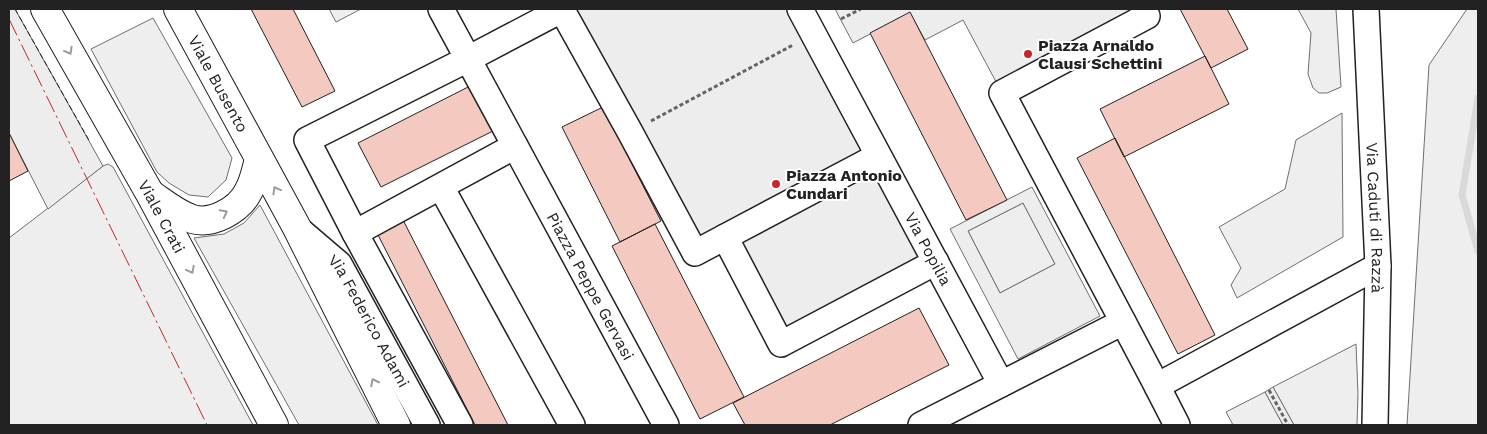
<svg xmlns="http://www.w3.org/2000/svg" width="1487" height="434" viewBox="0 0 1487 434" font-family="'Work Sans',sans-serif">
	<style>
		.green { fill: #eee; stroke: #6f6f6f }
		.parking { fill: #ededed; stroke: #6f6f6f; fill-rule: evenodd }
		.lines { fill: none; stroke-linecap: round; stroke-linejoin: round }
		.stream { stroke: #d9d9d9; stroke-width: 7 }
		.building { fill: #f3c9c0; stroke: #222 }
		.minor-casing { stroke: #222; stroke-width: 28 }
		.major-casing { stroke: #222; stroke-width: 30 }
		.path { stroke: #646464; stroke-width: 3; stroke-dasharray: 4 2.5; stroke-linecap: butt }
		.minor { stroke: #fff; stroke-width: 25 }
		.major { stroke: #fff; stroke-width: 28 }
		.fence { stroke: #222; stroke-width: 1; stroke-dasharray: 6 2.5; stroke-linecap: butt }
		.power { stroke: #c62828; stroke-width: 1; stroke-dasharray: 18 4 2.5 4; stroke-linecap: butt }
		.oneway { stroke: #9c9c9c }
		.poi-dot { fill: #c62828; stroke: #fff; stroke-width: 2 }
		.labels { text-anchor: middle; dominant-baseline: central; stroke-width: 4; stroke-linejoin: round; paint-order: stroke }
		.poi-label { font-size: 16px; font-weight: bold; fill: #222; stroke: #fff; text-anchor: start }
		.street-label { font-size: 16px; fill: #222; stroke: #fff }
	</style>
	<rect width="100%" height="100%" fill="#fff"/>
	<path class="green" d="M 329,9 L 361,9 L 336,22 Z
		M 1298,9 L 1336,9 L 1341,87 L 1327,93 L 1319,93 L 1313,88 L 1308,74 L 1311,33 Z
		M 1467,9 L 1478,9 L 1478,425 L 1407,425 L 1429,65 Z
		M 153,18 L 232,158 L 226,180 L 208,197 L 189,195 L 169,183 L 157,172 L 91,49 Z
		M 1342,113 L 1343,237 L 1237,298 L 1231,285 L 1241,268 L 1219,227 L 1285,189 L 1296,140 Z
		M 108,164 L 113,167 L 253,425 L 9,425 L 9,238 L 103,166 Z
		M 1023,203 L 1055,264 L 1000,293 L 968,231 Z
		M 260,205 L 378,425 L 299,425 L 194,238 L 224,234 L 244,223 Z
		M 1356,344 L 1358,394 L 1357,425 L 1294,425 L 1273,387 Z
		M 1265,392 L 1283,425 L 1233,425 L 1226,412 Z"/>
	<path class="parking" d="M 9,9 L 15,9 L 103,166 L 48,209 L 9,133 Z
		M 564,9 L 798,9 L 936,262 L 781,344 L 725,237 L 695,253 Z
		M 835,9 L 1143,9 L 1002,93 L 963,20 L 925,40 L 910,13 L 853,43 Z
		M 1032,187 L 1100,316 L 1018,359 L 950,229 ZM 1023,203 L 1055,264 L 1000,293 L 968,231 Z
		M 1273,387 L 1294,425 L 1283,425 L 1265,392 Z"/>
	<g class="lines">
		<path class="stream" d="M 1478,98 L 1462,195 L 1478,251"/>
	</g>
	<path class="building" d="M 251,9 L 293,9 L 335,91 L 302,107 Z
		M 1180,9 L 1227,9 L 1248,49 L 1211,68 Z
		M 910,12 L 1007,200 L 966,220 L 870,33 Z
		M 1205,56 L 1229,104 L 1124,157 L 1100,109 Z
		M 470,86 L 493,131 L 381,187 L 358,143 Z
		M 603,107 L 661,221 L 620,242 L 562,127 Z
		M 9,133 L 28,171 L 9,181 Z
		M 1115,138 L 1215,335 L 1178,354 L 1077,158 Z
		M 403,220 L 508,425 L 475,425 L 377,233 Z
		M 655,224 L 744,397 L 700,419 L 612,246 Z
		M 919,308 L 949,365 L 830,425 L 745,425 L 733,403 Z"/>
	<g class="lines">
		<g class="minor-casing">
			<g id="minor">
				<path id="s1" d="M 441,9 L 666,425"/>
				<path id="s2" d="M 800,9 L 1001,384"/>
				<path d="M 1143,9 L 1147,16 L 1002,93 L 1157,386 L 1378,266"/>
				<path id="s3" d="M 1366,9 L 1378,266 L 1375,425"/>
				<path d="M 562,10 L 630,132 L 695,253 L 725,237"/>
				<path d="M 878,156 L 725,237 L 781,344 L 936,262"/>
				<path d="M 441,187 L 572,425"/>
				<path id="s4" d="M 298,229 L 339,264 L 427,425"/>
				<path d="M 355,233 L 515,146"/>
				<path d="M 1157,386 L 1177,425"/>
				<path d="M 460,425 L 355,233 L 307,140 L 468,59 L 563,9"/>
				<path d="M 921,425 L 1123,322"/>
			</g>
		</g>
		<g class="major-casing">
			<g id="major">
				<path id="s5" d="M 45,9 L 149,192 L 274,425"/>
				<path id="s6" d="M 178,9 L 296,226 L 396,425"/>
				<path d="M 152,195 C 165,204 177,214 192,219 C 212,225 239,210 248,192 C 254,182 256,170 259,159"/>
			</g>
		</g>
		<path class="path" d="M 841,19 L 861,9
			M 651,121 L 793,45
			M 1269,390 L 1288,425"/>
		<use href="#minor" class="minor"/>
		<use href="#major" class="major"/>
		<path class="fence" d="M 15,9 L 90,142"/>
		<path class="power" d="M 9,19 L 207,425"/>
	</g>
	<defs><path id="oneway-chevron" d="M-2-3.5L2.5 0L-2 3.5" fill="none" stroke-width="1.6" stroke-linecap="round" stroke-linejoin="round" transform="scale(1.25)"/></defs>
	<g class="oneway">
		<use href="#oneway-chevron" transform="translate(69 51) rotate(61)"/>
		<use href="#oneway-chevron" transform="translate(276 190) rotate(-119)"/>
		<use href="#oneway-chevron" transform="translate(224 213) rotate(-27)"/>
		<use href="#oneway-chevron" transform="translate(191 270) rotate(62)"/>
		<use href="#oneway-chevron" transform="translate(374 382) rotate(-117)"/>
	</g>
	<g class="poi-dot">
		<circle cx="1028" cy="54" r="5"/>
		<circle cx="776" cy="184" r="5"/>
	</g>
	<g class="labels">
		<g class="poi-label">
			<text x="1038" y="45">Piazza Arnaldo<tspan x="1038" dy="18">Clausi Schettini</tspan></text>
			<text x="786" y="175">Piazza Antonio<tspan x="786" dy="18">Cundari</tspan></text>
		</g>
		<g class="street-label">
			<text stroke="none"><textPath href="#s6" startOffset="85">Viale Busento</textPath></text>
			<text stroke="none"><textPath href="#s5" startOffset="238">Viale Crati</textPath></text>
			<text stroke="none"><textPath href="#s3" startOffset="209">Via Caduti di Razzà</textPath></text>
			<text stroke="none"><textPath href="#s2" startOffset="272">Via Popilia</textPath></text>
			<text stroke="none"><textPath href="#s1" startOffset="315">Piazza Peppe Gervasi</textPath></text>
			<text stroke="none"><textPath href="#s4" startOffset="118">Via Federico Adami</textPath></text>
		</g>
	</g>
	<rect width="1487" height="434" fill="none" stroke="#222222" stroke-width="20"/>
</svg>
